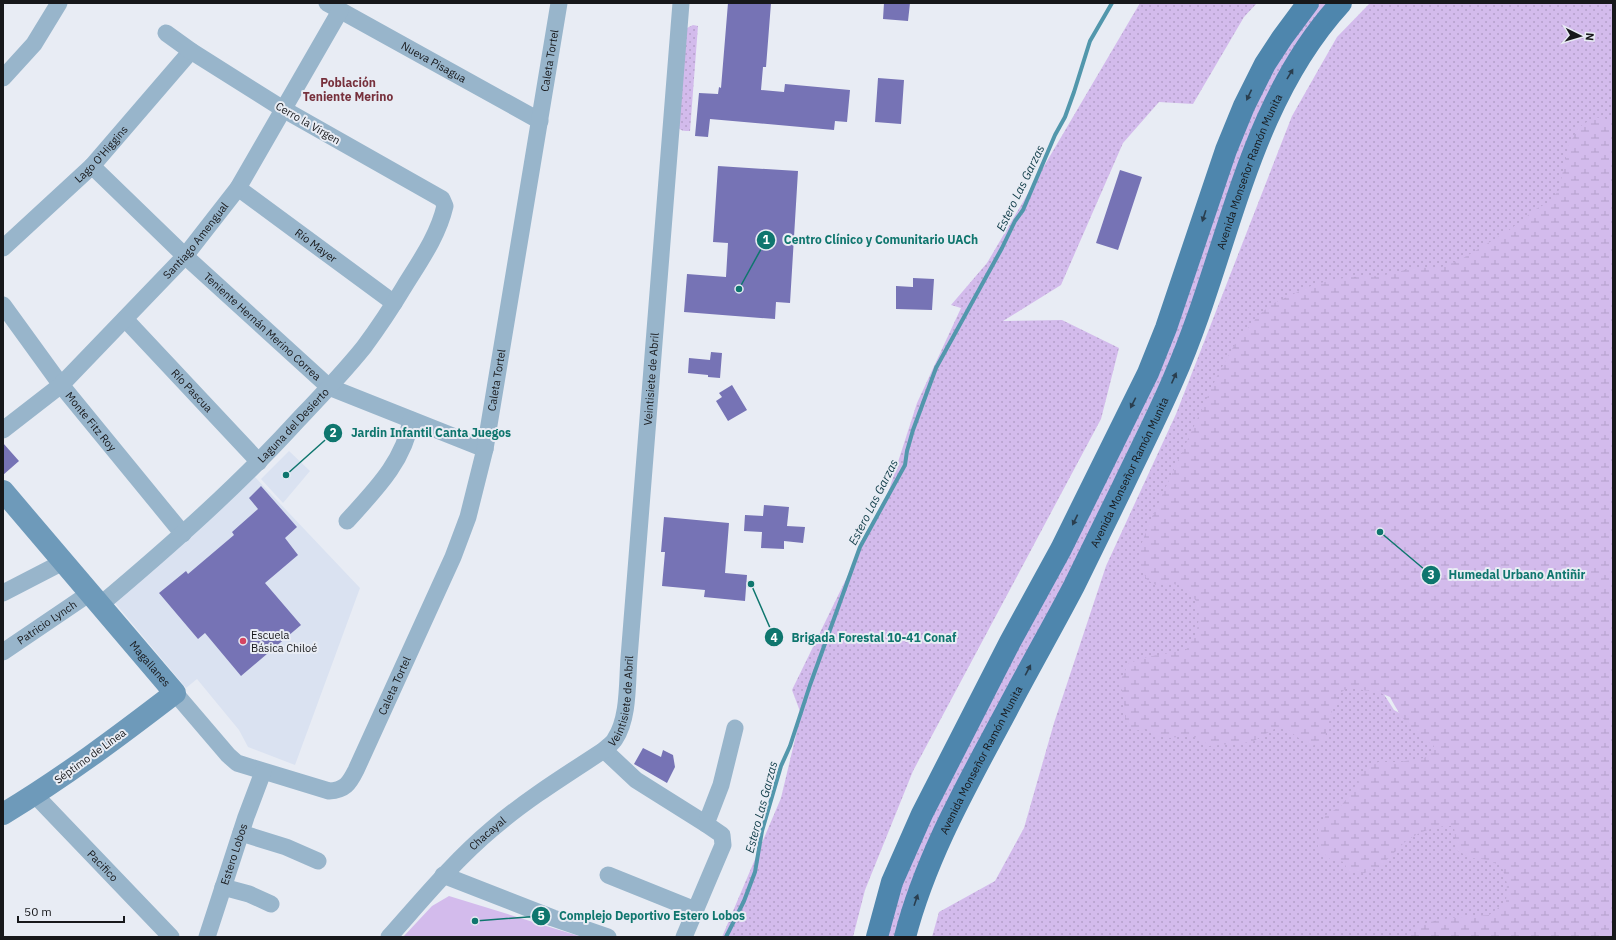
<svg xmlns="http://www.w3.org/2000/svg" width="1616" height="940" viewBox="0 0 1616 940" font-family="'IBM Plex Sans',sans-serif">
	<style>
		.built { fill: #dae2f1 }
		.grass { fill: url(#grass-dots) }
		.wetland { fill: url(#wetland-marsh) }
		.park { fill: #d3bbec }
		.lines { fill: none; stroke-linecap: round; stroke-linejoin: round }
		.stream { stroke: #5297ac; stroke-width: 4 }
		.building { fill: #7673b5 }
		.street { stroke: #98b5cb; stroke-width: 17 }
		.secondary { stroke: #6e9aba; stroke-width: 22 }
		.primary { stroke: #4e86ad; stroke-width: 22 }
		.oneway { fill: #2a3e4e }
		.poi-dot { fill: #d54562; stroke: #e8ecf4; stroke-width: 1.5 }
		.labels { text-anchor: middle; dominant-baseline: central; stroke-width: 4; stroke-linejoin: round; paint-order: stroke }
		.street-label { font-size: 11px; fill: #17181b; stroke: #e8ecf4 }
		.poi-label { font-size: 11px; fill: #17181b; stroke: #e8ecf4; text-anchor: start }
		.neighbourhood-label { font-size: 12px; font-weight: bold; fill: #77303c; stroke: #e8ecf4 }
		.water-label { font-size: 12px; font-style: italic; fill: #0f3c48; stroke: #e8ecf4 }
		.leader { fill: none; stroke: #0f766e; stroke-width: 1.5 }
		.callout-dot { fill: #0f766e; stroke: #e8ecf4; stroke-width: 1.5 }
		.mark-label { font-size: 12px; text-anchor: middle; font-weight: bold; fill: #fff }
		.callout-label { font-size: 12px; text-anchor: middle; font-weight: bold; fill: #0f766e; stroke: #e8ecf4; stroke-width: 4; stroke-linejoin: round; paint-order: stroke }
	</style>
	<defs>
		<pattern id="grass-dots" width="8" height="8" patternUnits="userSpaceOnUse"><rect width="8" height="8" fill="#d3bbec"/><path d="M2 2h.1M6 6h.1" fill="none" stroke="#b4a0ca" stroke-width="1.8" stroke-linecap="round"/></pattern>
		<pattern id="wetland-marsh" width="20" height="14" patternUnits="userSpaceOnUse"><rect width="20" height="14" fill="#d3bbec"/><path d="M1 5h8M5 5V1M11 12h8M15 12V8" fill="none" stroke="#b4a0ca"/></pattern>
	</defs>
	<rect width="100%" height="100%" fill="#e8ecf4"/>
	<path class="built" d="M 289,451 L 310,471 L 283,503 L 261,479 Z
		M 253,475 L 360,588 L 295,765 L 248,747 L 239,730 L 197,679 L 186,688 L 115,603 Z"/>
	<path class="grass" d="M 1140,3 L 1257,3 L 1244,17 L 1193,104 L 1159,102 L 1123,143 L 1061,285 L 1003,321 L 1062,320 L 1119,348 L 1101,419 L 913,771 L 865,890 L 853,937 L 722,937 L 781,798 L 801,714 L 792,690 L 888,493 L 917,403 L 961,308 L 951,305 L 987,263 Z
		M 1317,3 L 1332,3 L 1317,21 L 1187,326 L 898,937 L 885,937 L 907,867 L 1057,572 L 1257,96 Z
		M 1370,3 L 1613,3 L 1613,182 L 1367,668 L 1394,710 L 1437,733 L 1613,937 L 932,937 L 939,912 L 995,881 L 1024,828 L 1054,723 L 1106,566 L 1176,414 L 1292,116 L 1337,37 Z
		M 693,25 L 698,26 L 690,131 C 684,131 680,131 677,126 L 685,29 Z"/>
	<path class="wetland" d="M 1594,117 L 1613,120 L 1613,937 L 1408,937 L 1414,927 L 1429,922 L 1450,918 L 1489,915 L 1506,902 L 1507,884 L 1502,867 L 1489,860 L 1471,858 L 1456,850 L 1454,826 C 1436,825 1420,831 1405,842 C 1392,854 1382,868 1364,873 C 1359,874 1353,872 1348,872 L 1344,862 L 1330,859 L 1318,848 L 1318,828 L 1327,814 L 1340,807 L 1352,792 L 1363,771 L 1378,762 L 1399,762 L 1424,758 L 1432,752 L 1434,746 C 1411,729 1403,722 1390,697 L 1378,692 L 1347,688 L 1339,694 L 1332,710 L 1324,741 L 1312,746 L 1297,737 L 1286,728 L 1276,728 L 1252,742 L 1209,746 L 1200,738 L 1186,736 L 1170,738 L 1157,735 L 1146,729 L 1133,731 L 1125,722 L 1125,709 L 1120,681 L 1129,663 L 1147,657 L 1186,650 L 1196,634 L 1199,618 L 1196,601 L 1186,588 L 1174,584 L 1156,585 L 1147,580 L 1141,568 L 1141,545 L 1151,519 L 1218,374 L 1236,342 L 1261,313 L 1274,303 L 1315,284 L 1349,277 L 1381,276 L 1417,267 L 1436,269 L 1460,260 L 1508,231 L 1536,209 L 1549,202 L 1559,190 L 1568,147 L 1578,128 Z"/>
	<path class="park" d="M 449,896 L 582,937 L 403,937 L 432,906 Z"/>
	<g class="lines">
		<path class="stream" d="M 726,937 L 744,901 L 755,872 L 762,831 L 781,766 L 790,746 L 810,685 L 860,547 L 905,465 L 907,451 L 913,430 L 936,368 L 1002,248 L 1015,221 L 1023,210 L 1055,135 L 1065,117 L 1074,92 L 1090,41 L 1112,3"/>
	</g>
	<path class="building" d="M 728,3 L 771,3 L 766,67 L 763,67 L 761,90 L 784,92 L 785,84 L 850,90 L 847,122 L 835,121 L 834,130 L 710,119 L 708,137 L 695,136 L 699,93 L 718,94 L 719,87 L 721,88 Z
		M 884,3 L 910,3 L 908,21 L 883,19 Z
		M 878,78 L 904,80 L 901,124 L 875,122 Z
		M 718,166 L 798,171 L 790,303 L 776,302 L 775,319 L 684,312 L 687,274 L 726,277 L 728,243 L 713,242 Z
		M 1120,170 L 1142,177 L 1118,250 L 1096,243 Z
		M 913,278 L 934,279 L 932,310 L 896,309 L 896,286 L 913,287 Z
		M 711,352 L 722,353 L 720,378 L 708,377 L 708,375 L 688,373 L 689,358 L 710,360 Z
		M 732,385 L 747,410 L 728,421 L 716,401 L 722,397 L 719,393 Z
		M 3,443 L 19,461 L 3,475 Z
		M 261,486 L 297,527 L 285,538 L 298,555 L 265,583 L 301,625 L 241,676 L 205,633 L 198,639 L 159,593 L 186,571 L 188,574 L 234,535 L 232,532 L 258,509 L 249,498 Z
		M 764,505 L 789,507 L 787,526 L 805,527 L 803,543 L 784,541 L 784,549 L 761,548 L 762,532 L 744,531 L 745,515 L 763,516 Z
		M 664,517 L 729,523 L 725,573 L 747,575 L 745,601 L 704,597 L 705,590 L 662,586 L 665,552 L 661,552 Z
		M 643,748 L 661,757 L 663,750 L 673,755 L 675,767 L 667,783 L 634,764 Z"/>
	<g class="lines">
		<g class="street">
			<path id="s1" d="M 327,3 L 540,121"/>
			<path d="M 3,78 L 34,44 L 59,3"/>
			<path id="s2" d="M 92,166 L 185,256 L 329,387 L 485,449"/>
			<path id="s3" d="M 238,188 L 394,303"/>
			<path id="s4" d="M 3,248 L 92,166 L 191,51"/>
			<path id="s5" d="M 3,305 L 61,385 L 183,534"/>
			<path id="s6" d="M 125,319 L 259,462"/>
			<path id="s7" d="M 3,430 L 61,385 L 185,256 L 238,188 L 340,11"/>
			<path d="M 347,521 C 374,491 404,462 411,420"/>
			<path d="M 3,593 L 63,562"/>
			<path id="s8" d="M 100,605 C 170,546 238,486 299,419 C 321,396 344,372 364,347 C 378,328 392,307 404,287 C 420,261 438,236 445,206 L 442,199 L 283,109 L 191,51 L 166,33"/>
			<path id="s9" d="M 3,652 L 90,593"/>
			<path id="s10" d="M 175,693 L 228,755 L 237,763 L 329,791 C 345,790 349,784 356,770 L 453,557 L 468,517 L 485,449 L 559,3"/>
			<path d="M 604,750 L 636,780 L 706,824"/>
			<path id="s11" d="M 35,795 L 171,937"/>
			<path d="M 241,833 L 286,847 L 318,861"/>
			<path d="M 443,875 L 553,918 L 608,937"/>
			<path d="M 608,875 L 695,910"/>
			<path d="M 223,887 L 249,894 L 271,904"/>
			<path id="s12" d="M 207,937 L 246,817 L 263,772"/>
			<path id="s13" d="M 389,937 C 422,900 454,861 492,829 C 527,799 566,775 604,750 C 608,746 613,743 615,739 C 629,718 627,683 629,658 L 681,3"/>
			<path d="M 684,937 L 723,845 L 722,835 L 706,824 L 721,785 L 735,728"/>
		</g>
		<path class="secondary" id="s14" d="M 3,491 L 175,693 C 119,736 63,778 3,814"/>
		<g class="primary">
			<path d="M 877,937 L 892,882 L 922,814 L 1010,642 L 1061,549 L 1148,373 L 1166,328 L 1226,150 L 1244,106 L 1265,64 L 1282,38 L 1308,3"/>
			<path id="s15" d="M 905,937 C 926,856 968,783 1007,710 C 1029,668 1052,628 1074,586 C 1090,554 1106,521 1122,488 C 1139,452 1157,417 1173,380 C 1229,254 1245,108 1341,3"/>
		</g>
	</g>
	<defs><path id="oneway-solid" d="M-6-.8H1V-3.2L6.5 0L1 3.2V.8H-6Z"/></defs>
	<g class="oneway">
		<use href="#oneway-solid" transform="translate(1290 74) rotate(-59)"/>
		<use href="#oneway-solid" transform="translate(1249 95) rotate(115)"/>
		<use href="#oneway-solid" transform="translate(1204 216) rotate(108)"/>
		<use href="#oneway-solid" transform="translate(1174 378) rotate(-66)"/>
		<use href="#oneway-solid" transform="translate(1133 403) rotate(117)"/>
		<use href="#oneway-solid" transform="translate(1075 520) rotate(116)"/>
		<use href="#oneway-solid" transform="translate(1028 670) rotate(-62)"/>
		<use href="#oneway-solid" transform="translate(916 900) rotate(-71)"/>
	</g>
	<circle class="poi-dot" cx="243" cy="641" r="4"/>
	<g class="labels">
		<g class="street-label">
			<text stroke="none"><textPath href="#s10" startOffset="967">Caleta Tortel</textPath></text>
			<text stroke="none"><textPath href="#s1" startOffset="122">Nueva Pisagua</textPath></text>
			<text transform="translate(308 123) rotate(30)">Cerro la Virgen</text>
			<text stroke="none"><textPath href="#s4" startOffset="136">Lago O'Higgins</textPath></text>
			<text stroke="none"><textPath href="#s15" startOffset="841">Avenida Monseñor Ramón Munita</textPath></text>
			<text stroke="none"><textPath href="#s7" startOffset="271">Santiago Amengual</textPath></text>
			<text stroke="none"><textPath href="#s3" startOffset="97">Río Mayer</textPath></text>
			<text stroke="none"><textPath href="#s2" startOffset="234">Teniente Hernán Merino Correa</textPath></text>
			<text stroke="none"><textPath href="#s10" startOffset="643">Caleta Tortel</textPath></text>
			<text stroke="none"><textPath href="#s13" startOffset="665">Veintisiete de Abril</textPath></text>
			<text stroke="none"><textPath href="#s6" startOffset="98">Río Pascua</textPath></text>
			<text stroke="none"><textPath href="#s5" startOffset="146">Monte Fitz Roy</textPath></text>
			<text stroke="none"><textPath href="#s8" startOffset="264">Laguna del Desierto</textPath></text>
			<text stroke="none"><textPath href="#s15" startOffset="517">Avenida Monseñor Ramón Munita</textPath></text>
			<text stroke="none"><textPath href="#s9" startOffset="53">Patricio Lynch</textPath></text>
			<text stroke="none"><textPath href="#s14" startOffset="227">Magallanes</textPath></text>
			<text stroke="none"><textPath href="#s10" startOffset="319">Caleta Tortel</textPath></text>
			<text stroke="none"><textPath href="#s13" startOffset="341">Veintisiete de Abril</textPath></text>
			<text transform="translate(90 756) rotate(-36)">Séptimo de Línea</text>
			<text stroke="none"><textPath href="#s15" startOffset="193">Avenida Monseñor Ramón Munita</textPath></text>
			<text stroke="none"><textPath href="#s13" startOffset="143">Chacayal</textPath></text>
			<text stroke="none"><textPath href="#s12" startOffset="87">Estero Lobos</textPath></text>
			<text stroke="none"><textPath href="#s11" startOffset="98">Pacifico</textPath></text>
		</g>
		<g class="poi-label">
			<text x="251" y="635">Escuela<tspan x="251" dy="13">Básica Chiloé</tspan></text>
		</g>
		<g class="neighbourhood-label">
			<text x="348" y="82">Población<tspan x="348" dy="14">Teniente Merino</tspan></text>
		</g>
		<g class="water-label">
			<text transform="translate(1020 188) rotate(-64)">Estero Las Garzas</text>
			<text transform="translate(873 502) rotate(-63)">Estero Las Garzas</text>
			<text transform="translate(761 807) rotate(-75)">Estero Las Garzas</text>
		</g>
	</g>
	<path class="leader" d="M739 289L766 240M286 475L333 433M1380 532L1431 575M751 584L774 637M475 921L541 916"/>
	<g class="callout-dot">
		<circle cx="739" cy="289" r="4"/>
		<circle cx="286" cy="475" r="4"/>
		<circle cx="1380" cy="532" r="4"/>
		<circle cx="751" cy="584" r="4"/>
		<circle cx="475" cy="921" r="4"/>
		<circle cx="766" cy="240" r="10"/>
		<circle cx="333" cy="433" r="10"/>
		<circle cx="1431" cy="575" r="10"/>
		<circle cx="774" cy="637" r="10"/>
		<circle cx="541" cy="916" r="10"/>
	</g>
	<g class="mark-label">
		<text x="766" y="244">1</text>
		<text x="333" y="437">2</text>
		<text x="1431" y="579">3</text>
		<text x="774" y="642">4</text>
		<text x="541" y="920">5</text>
	</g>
	<g class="callout-label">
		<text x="881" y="244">Centro Clínico y Comunitario UACh</text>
		<text x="431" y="437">Jardin Infantil Canta Juegos</text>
		<text x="1517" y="579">Humedal Urbano Antiñir</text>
		<text x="874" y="642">Brigada Forestal 10-41 Conaf</text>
		<text x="652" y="920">Complejo Deportivo Estero Lobos</text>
	</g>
	<rect width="1616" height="940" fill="none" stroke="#17181b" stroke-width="8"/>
	<g transform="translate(1580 36) rotate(95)" stroke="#e8ecf4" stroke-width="3" paint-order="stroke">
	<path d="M0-3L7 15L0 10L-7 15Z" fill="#17181b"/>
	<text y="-6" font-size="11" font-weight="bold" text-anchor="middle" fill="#17181b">N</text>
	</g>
	<path d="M18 916v6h106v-6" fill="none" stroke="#17181b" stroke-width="2"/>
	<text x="24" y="916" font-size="12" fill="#17181b" stroke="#e8ecf4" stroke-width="3" paint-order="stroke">50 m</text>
</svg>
